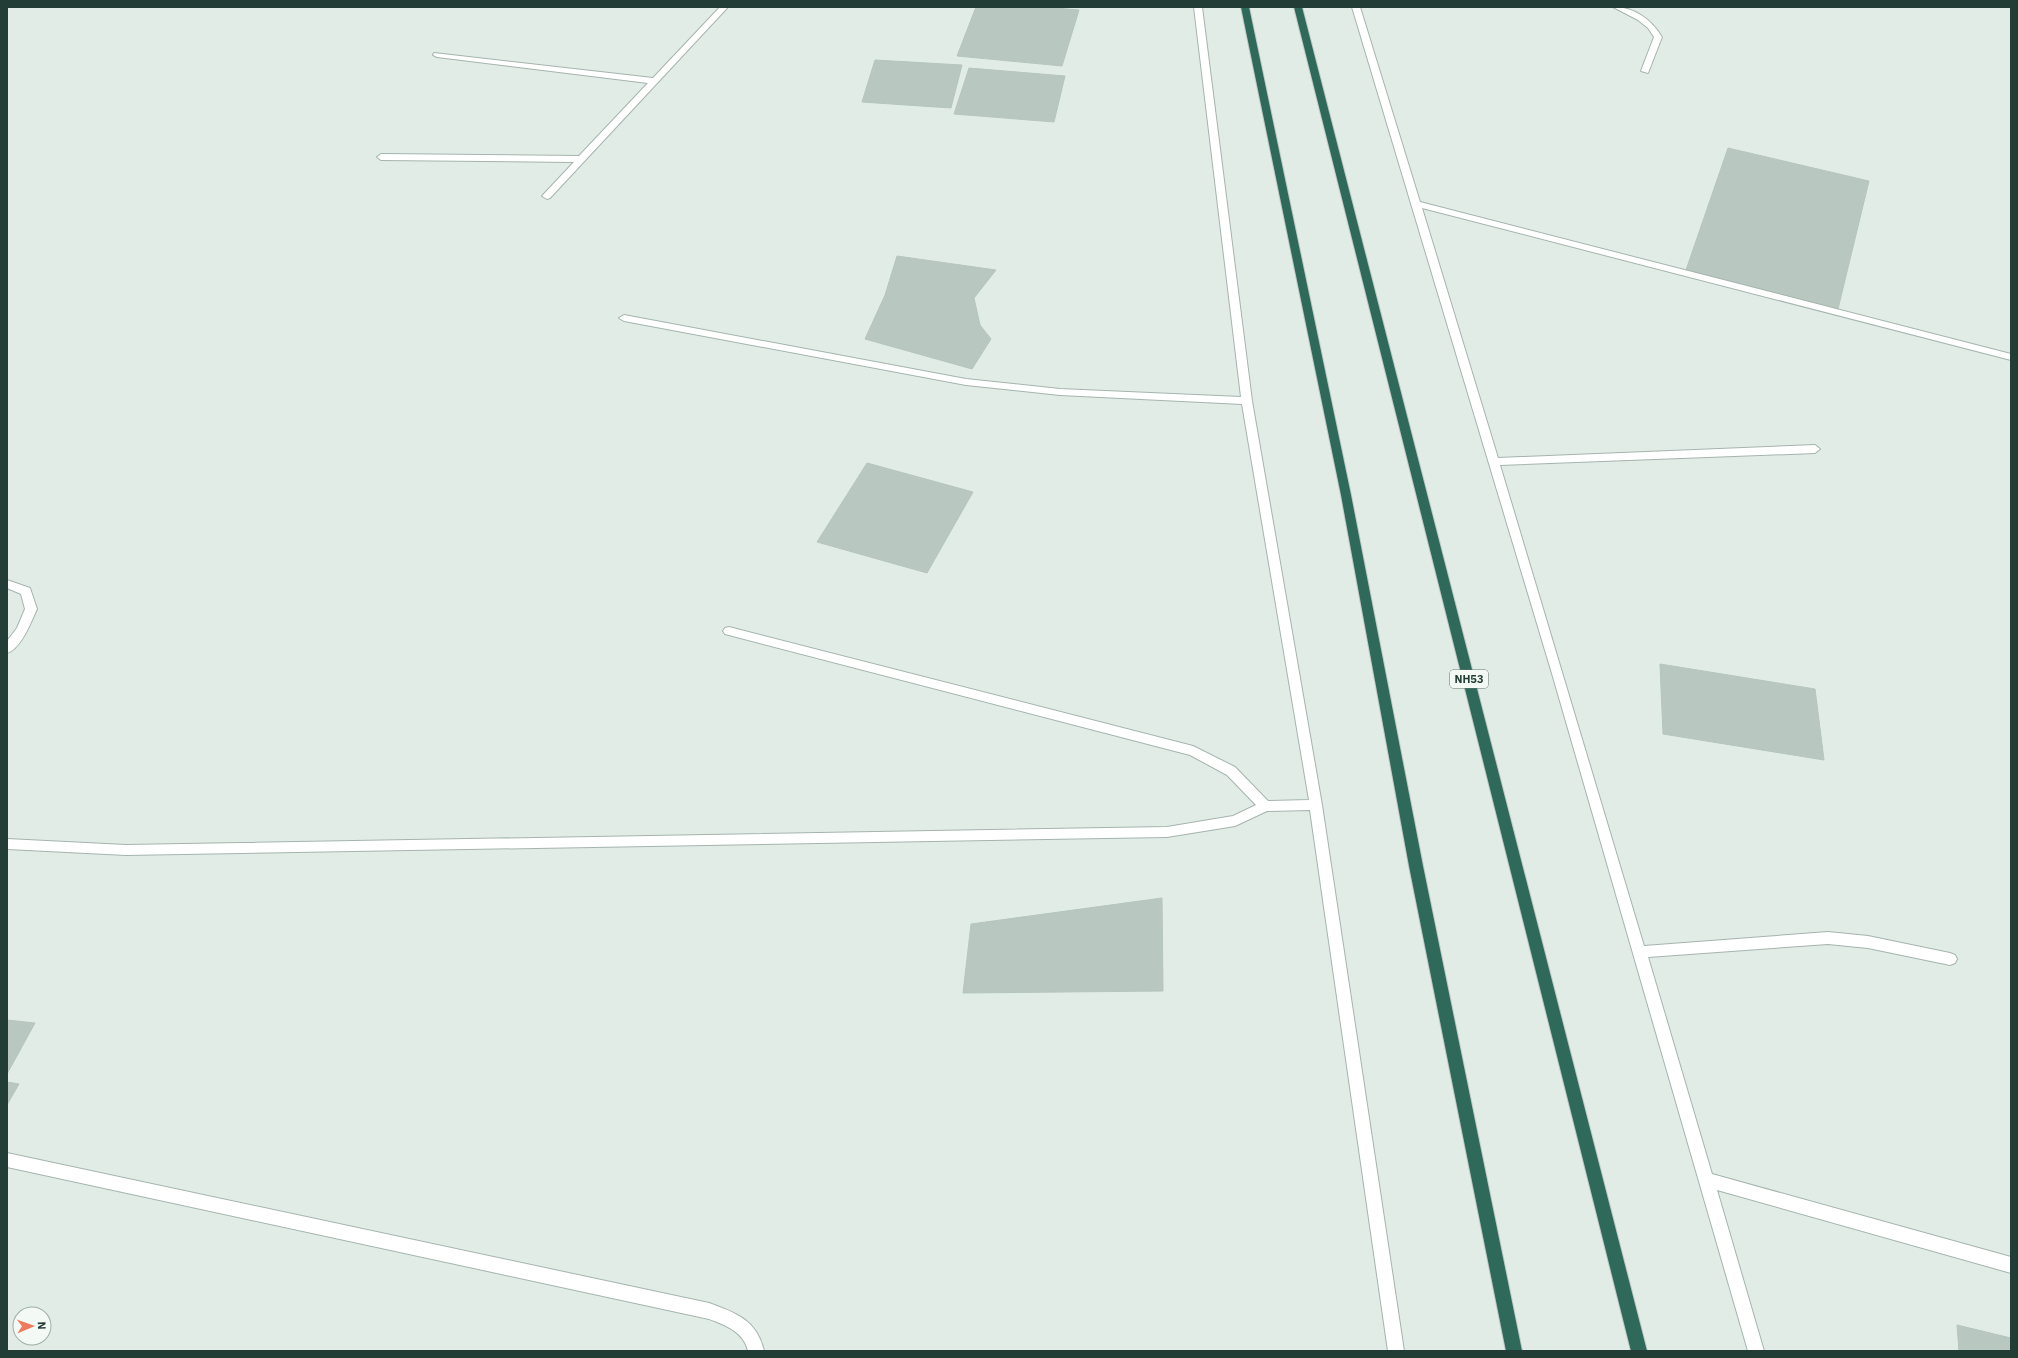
<svg xmlns="http://www.w3.org/2000/svg" width="2018" height="1358" viewBox="0 0 2018 1358" font-family="'IBM Plex Sans',sans-serif">
	<style>
		.building { fill: #b8c7c0; stroke: #b5c6be }
		.lines { fill: none; stroke-linecap: round; stroke-linejoin: round }
		.minor-casing { stroke: #a5b4ae; stroke-width: 2 }
		.highway-casing { stroke: #c1c9c6; stroke-width: 2 }
		.minor { fill: #fff; fill-rule: evenodd }
		.highway { fill: #2f695a; fill-rule: evenodd }
		.labels { text-anchor: middle; dominant-baseline: central; stroke-width: 3; stroke-linejoin: round; paint-order: stroke }
		.shield { fill: #f3f9f5; stroke: #61756f; stroke-width: 1 }
		.shield-label { font-size: 11px; font-weight: bold; fill: #223d35 }
	</style>
	<rect width="100%" height="100%" fill="#e2ece7"/>
	<path class="building" d="M 976,7 L 1042,7 L 1079,10 L 1062,66 L 957,56 Z
		M 875,60 L 962,65 L 951,108 L 862,102 Z
		M 969,68 L 1065,76 L 1054,122 L 954,114 Z
		M 1728,148 L 1869,181 L 1838,309 L 1686,270 Z
		M 897,256 L 996,270 L 974,298 L 980,325 L 991,339 L 972,369 L 865,339 L 885,295 Z
		M 867,463 L 973,492 L 927,573 L 817,542 Z
		M 1660,664 L 1815,689 L 1824,760 L 1663,734 Z
		M 1162,898 L 1163,991 L 963,993 L 971,924 Z
		M 7,1020 L 35,1023 L 7,1074 Z
		M 7,1082 L 19,1084 L 7,1105 Z
		M 1957,1325 L 2011,1338 L 2011,1351 L 1959,1351 Z"/>
	<g class="lines">
		<g class="minor-casing">
			<path id="minor" d="M 720,7 L 728,7 L 550,198 L 547,199 L 542,196 L 574,162 L 381,160 L 377,157 L 381,154 L 579,156 L 648,83 L 437,57 L 433,55 L 434,53 L 653,78 Z
				M 1194,7 L 1202,7 L 1252,401 L 1322,805 L 1404,1351 L 1388,1351 L 1310,810 L 1267,811 L 1235,826 L 1167,837 L 126,855 L 7,849 L 7,839 L 126,845 L 1167,827 L 1233,816 L 1256,805 L 1227,775 L 1190,755 L 725,634 L 723,631 L 725,628 L 729,627 L 1193,746 L 1235,767 L 1268,801 L 1309,800 L 1242,404 L 1060,395 L 966,385 L 624,321 L 619,318 L 624,315 L 966,379 L 1060,389 L 1241,397 Z
				M 1352,7 L 1360,7 L 1420,202 L 2011,354 L 2011,360 L 1422,208 L 1498,458 L 1815,445 L 1820,449 L 1815,453 L 1500,465 L 1644,946 L 1828,932 L 1868,936 L 1950,953 L 1955,955 L 1957,959 L 1955,963 L 1950,965 L 1868,948 L 1828,944 L 1648,957 L 1712,1174 L 2011,1257 L 2011,1273 L 1717,1190 L 1764,1351 L 1748,1351 L 1553,677 Z
				M 1613,7 C 1634,7 1651,19 1662,37 L 1648,73 L 1641,71 L 1654,37 L 1648,28 L 1638,20 Z
				M 7,580 L 30,588 L 37,609 C 31,622 21,649 7,653 L 7,641 L 17,628 L 25,609 L 21,594 L 7,588 Z
				M 7,1153 L 709,1303 C 736,1313 757,1320 764,1351 L 748,1351 C 744,1332 725,1325 709,1319 L 7,1167 Z"/>
		</g>
		<g class="highway-casing">
			<path id="highway" d="M 1241,7 L 1249,7 L 1351,495 L 1423,866 L 1522,1351 L 1506,1351 L 1409,866 L 1341,495 Z
				M 1294,7 L 1302,7 L 1647,1351 L 1631,1351 Z"/>
		</g>
		<use href="#minor" class="minor"/>
		<use href="#highway" class="highway"/>
	</g>
	<g class="labels">
		<rect class="shield" x="1450" y="670" width="38" height="18" rx="3"/>
		<g class="shield-label">
			<text x="1469" y="679">NH53</text>
		</g>
	</g>
	<rect width="2018" height="1358" fill="none" stroke="#223d35" stroke-width="16"/>
	<g transform="translate(32 1326) rotate(88)"><circle r="19" fill="#f3f9f5" stroke="#9faea8"/>
	<path d="M0-3L7 15L0 10L-7 15Z" fill="#ef7a5d"/>
	<text y="-6" font-size="11" font-weight="bold" text-anchor="middle" fill="#223d35">N</text>
	</g>
</svg>
